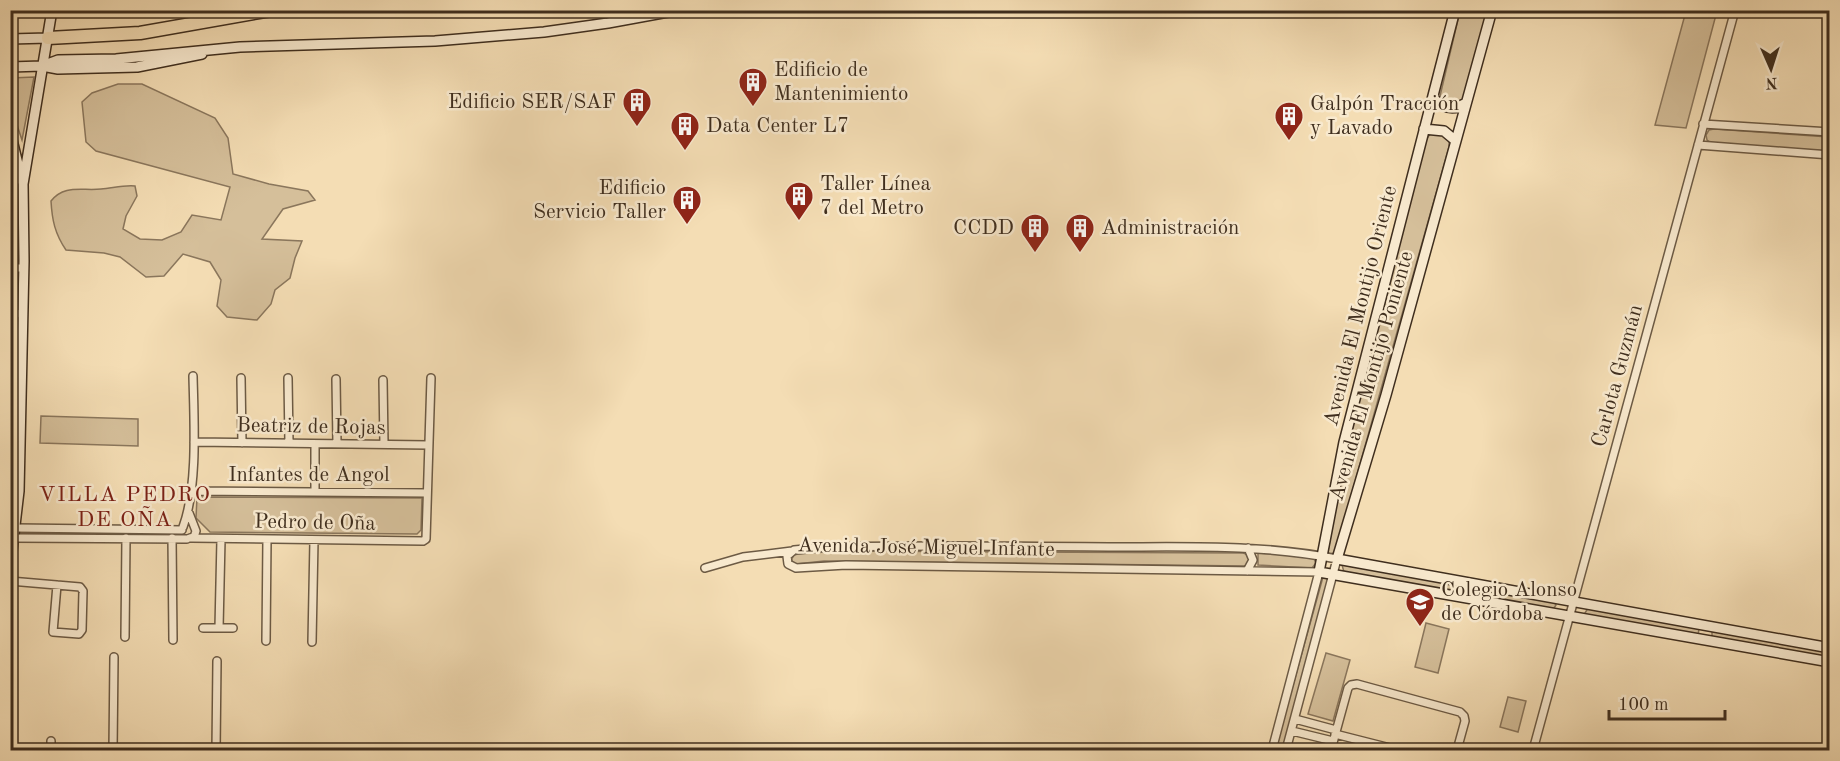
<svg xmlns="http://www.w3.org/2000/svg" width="1840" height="761" viewBox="0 0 1840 761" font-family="'Old Standard TT',serif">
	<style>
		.green { fill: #d5bf9a; stroke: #8a765c; stroke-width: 1.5 }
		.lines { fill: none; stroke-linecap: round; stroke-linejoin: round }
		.street-casing { stroke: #6c5a44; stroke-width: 10 }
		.secondary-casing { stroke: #3f2e1e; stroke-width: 12 }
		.highway-casing { stroke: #3f2e1e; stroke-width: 15 }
		.street { stroke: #f8e9ce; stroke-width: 7 }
		.secondary { stroke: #f8e9ce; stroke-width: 9 }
		.highway { stroke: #f4ddb4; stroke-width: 12 }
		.labels { text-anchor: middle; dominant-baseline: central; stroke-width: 5; stroke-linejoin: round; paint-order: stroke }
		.poi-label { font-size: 21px; fill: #3f2e1e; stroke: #f8e9ce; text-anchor: start }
		.street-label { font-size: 21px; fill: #3f2e1e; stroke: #f8e9ce }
		.neighbourhood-label { font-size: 22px; letter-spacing: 1.5px; fill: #7a1f14; stroke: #f8e9ce }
	</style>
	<rect width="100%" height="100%" fill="#f4ddb4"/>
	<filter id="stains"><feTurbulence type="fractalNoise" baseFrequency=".00333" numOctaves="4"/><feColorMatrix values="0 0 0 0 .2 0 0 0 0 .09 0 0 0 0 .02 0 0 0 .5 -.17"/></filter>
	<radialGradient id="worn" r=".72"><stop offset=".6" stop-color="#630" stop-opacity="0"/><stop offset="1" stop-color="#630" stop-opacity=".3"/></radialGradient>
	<path class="green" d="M 1460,11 L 1488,11 L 1464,102 L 1445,101 L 1440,96 Z
		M 1686,11 L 1717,11 L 1686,128 L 1655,125 Z
		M 34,77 L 22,140 L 11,107 L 11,78 Z
		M 118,84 L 142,84 L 215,118 L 228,138 L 233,174 L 269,184 L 308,191 L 315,200 L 283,209 L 262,239 L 302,241 L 295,258 L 290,278 L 275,290 L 271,304 L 257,320 L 227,317 L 217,306 L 221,280 L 210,262 L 183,254 L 164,276 L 146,277 L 120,257 L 104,253 L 66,250 C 55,234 52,220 51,201 C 64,184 82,191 101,189 C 113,188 123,185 135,186 L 137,196 L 126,216 L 123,229 L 140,239 L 162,240 L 181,232 L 192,215 L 221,220 L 230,187 L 96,151 L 86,142 L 82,102 L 92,93 Z
		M 1714,129 L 1829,137 L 1829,151 L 1713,144 L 1707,140 L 1706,135 L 1709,130 Z
		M 1430,134 L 1445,134 L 1449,141 L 1449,147 L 1335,553 L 1329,554 L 1328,551 L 1345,456 L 1426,140 Z
		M 41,416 L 138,419 L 138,446 L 40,443 Z
		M 197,497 L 422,498 L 421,530 L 417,534 L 210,532 L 196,518 Z
		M 839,551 L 1243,553 L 1249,555 L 1250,561 L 1246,566 L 824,561 L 796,564 L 791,560 L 794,555 L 798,554 Z
		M 1258,553 L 1313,557 L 1316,563 L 1312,568 L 1258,565 Z
		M 1346,564 L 1554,602 L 1556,605 L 1554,608 L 1551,609 L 1344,572 L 1342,565 Z
		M 1323,577 L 1328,578 L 1328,581 L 1283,750 L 1275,750 Z
		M 1588,608 L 1699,628 L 1698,636 L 1587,616 L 1585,613 Z
		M 1426,623 L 1449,629 L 1438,673 L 1415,667 Z
		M 1712,631 L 1829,652 L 1829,659 L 1712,637 Z
		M 1326,653 L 1350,660 L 1333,721 L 1308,714 Z
		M 1508,697 L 1526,701 L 1518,732 L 1500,727 Z"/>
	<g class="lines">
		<g class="street-casing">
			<path id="street" d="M 1703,124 L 1830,132
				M 1698,145 L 1830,155
				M 10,169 L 20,169
				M 10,268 L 24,268
				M 10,313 L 23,314
				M 241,378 L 242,443
				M 288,378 L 289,443
				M 336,379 L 337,444
				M 383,380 L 384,444
				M 10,409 L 21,409
				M 194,442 L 428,445
				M 190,491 L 427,493
				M 315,492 L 315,444
				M 189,513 L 196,531 L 194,537 L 190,538
				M 183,527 C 198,486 194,421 193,376
				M 16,528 L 182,530
				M 14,538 L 187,539
				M 172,538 L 173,640
				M 192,538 L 423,541 L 426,539 L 431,378
				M 705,568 L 743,557 L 792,551
				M 1247,571 L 1253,560 L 1248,548
				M 10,581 L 80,587 L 83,591 L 82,630 L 79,634 L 53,632 L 57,585
				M 203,628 L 233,628
				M 219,628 L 221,539
				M 125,637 L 126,538
				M 266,641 L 267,539
				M 312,642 L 314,540
				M 1295,719 L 1336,730
				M 1292,731 L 1333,741
				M 1335,734 L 1398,750
				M 51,750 L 51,741
				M 113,750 L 114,657
				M 216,750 L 217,661
				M 1272,750 L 1319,572 L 846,565 L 796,568 L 788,564 L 787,556 L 794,550 L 826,547 C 920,545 1015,546 1109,547 C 1185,547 1262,544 1337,559 L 1286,750
				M 1331,750 L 1348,688 L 1351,685 L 1357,684 L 1460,712 L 1464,716 L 1465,721 L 1457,750
				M 1533,750 L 1735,10"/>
		</g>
		<g class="secondary-casing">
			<path id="secondary" d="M 1455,10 L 1344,442 L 1319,572 L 1830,662
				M 1492,10 L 1386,395 L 1337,559 L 1830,648
				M 10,39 L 48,38
				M 42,66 L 58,60 L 116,59 L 240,47 L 435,41 L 544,32 L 608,23 L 679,10
				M 10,67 L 42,66 L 58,69 L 137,67 L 202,54
				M 1433,98 C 1443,108 1454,111 1466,103
				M 1424,129 L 1444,131 L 1456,141
				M 10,132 L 23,184 L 24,261 L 19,491 L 10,568
				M 23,184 L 52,10"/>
		</g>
		<g class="highway-casing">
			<path id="highway" d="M 48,38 L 140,33 L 271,10"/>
		</g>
		<use href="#street" class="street"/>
		<use href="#secondary" class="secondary"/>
		<use href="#highway" class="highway"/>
	</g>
	<defs>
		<g id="building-pin" transform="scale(1.5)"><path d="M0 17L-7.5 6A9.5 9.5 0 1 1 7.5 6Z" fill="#8f2418" stroke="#f8e9ce"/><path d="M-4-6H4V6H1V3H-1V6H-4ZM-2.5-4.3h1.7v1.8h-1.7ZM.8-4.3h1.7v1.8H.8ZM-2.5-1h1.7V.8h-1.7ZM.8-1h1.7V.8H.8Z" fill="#fff"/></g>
		<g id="school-pin" transform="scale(1.5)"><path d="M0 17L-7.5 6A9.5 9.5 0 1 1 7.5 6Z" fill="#8f2418" stroke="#f8e9ce"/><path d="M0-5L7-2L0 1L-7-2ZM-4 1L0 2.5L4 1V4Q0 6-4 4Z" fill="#fff"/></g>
	</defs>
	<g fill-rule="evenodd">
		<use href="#building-pin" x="753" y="82"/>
		<use href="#building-pin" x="637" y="102"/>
		<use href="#building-pin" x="1289" y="116"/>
		<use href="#building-pin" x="685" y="126"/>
		<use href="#building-pin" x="799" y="196"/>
		<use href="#building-pin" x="687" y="200"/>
		<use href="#building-pin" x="1035" y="228"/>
		<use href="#building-pin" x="1080" y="228"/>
		<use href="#school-pin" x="1420" y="602"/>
	</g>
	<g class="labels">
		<g class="poi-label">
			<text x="774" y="70">Edificio de<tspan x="774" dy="24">Mantenimiento</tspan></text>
			<text x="616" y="102" text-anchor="end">Edificio SER/SAF</text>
			<text x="1310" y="104">Galpón Tracción<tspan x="1310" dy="24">y Lavado</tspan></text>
			<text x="706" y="126">Data Center L7</text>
			<text x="820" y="184">Taller Línea<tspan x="820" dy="24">7 del Metro</tspan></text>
			<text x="666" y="188" text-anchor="end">Edificio<tspan x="666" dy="24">Servicio Taller</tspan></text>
			<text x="1014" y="228" text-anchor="end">CCDD</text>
			<text x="1101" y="228">Administración</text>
			<text x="1441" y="590">Colegio Alonso<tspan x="1441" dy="24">de Córdoba</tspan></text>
		</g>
		<g class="street-label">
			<text transform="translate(1361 306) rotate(-76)">Avenida El Montijo Oriente</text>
			<text transform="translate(1372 376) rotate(-74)">Avenida El Montijo Poniente</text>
			<text transform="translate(1618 376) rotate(-75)">Carlota Guzmán</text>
			<text transform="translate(311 427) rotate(1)">Beatriz de Rojas</text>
			<text x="309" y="475">Infantes de Angol</text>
			<text transform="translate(315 523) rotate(1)">Pedro de Oña</text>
			<text transform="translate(926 548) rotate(1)">Avenida José Miguel Infante</text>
		</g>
		<g class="neighbourhood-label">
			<text x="125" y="495">VILLA PEDRO<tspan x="125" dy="25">DE OÑA</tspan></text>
		</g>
	</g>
	<rect width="1840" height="761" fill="none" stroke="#f4ddb4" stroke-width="36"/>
	<rect x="12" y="12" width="1816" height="737" fill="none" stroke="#3f2e1e" stroke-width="3"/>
	<rect x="18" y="18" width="1804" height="725" fill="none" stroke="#3f2e1e" stroke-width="1.5"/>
	<g transform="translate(1771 69) rotate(177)" stroke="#f8e9ce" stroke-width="4.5" paint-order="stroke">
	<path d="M0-4.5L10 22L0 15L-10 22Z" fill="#3f2e1e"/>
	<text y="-9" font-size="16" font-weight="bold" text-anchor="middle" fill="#3f2e1e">N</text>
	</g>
	<path d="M1609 710v9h116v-9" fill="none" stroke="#3f2e1e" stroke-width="3"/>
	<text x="1618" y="710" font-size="18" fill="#3f2e1e" stroke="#f8e9ce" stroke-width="4.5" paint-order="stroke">100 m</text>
	<rect width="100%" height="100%" filter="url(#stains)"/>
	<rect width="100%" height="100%" fill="url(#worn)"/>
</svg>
